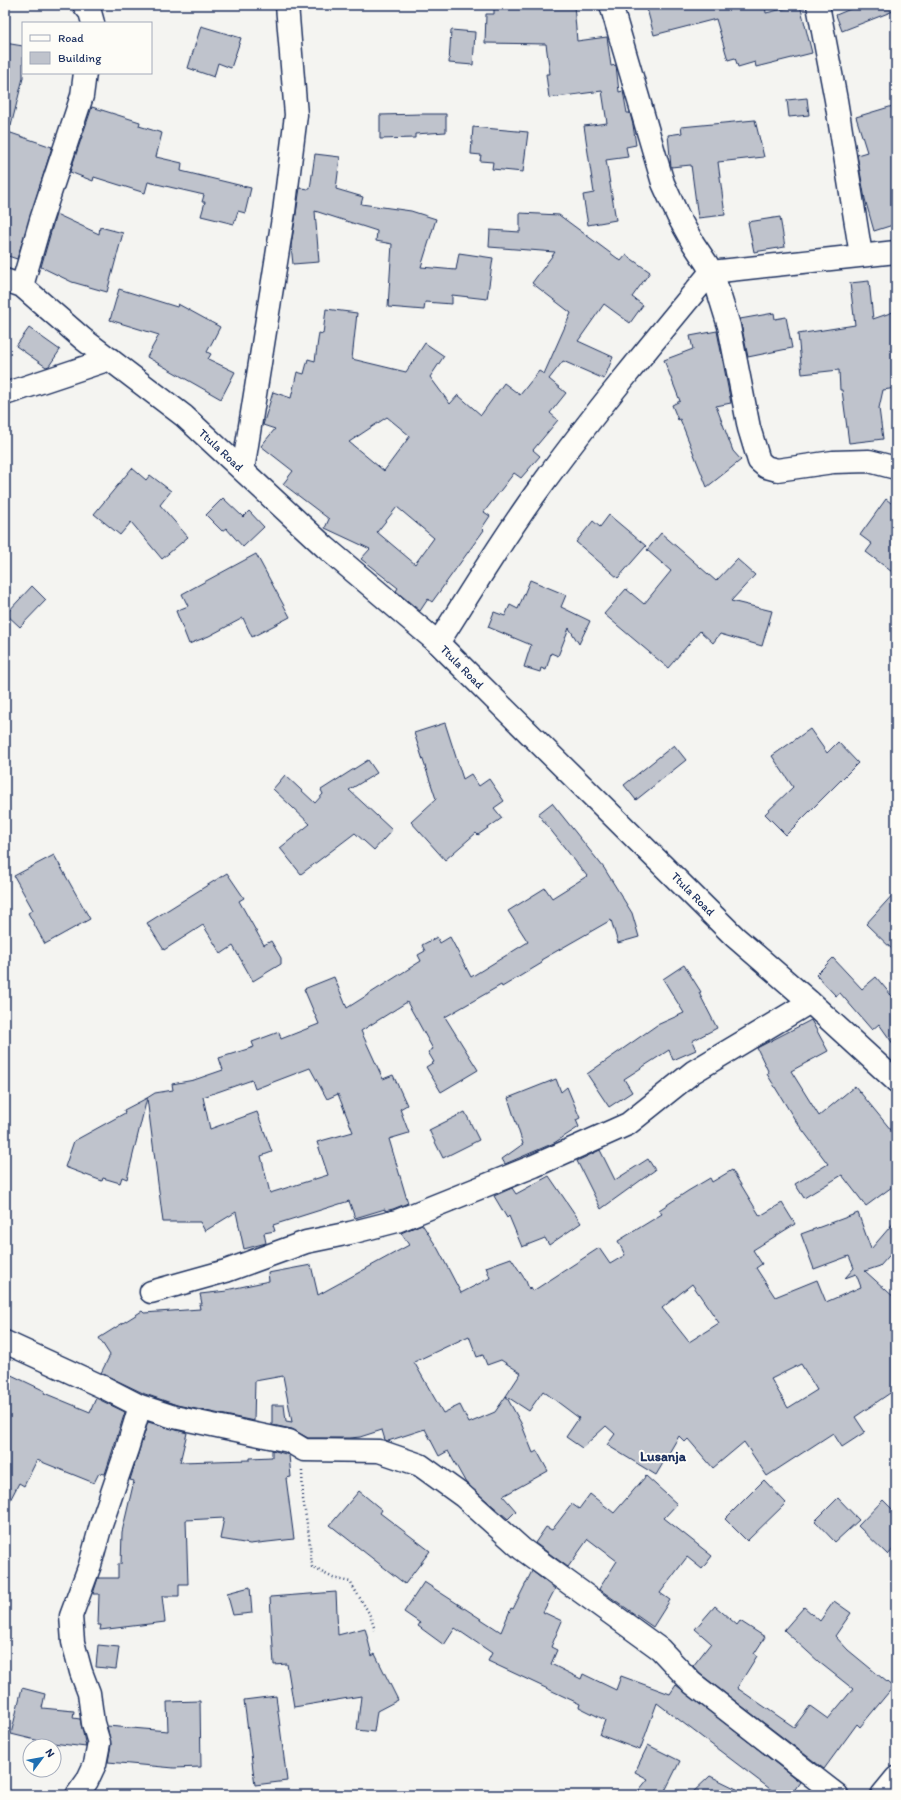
<svg xmlns="http://www.w3.org/2000/svg" width="901" height="1800" viewBox="0 0 901 1800" font-family="Itim,sans-serif">
	<style>
		.building { fill: #bfc3cc; stroke: #1b2f5e; fill-rule: evenodd }
		.lines { fill: none; stroke-linecap: round; stroke-linejoin: round }
		.street-casing { stroke: #1b2f5e; stroke-width: 25 }
		.secondary-casing { stroke: #1b2f5e; stroke-width: 25 }
		.path { stroke: #1b2f5e; stroke-width: 2.5; stroke-dasharray: 1 3; stroke-linecap: butt }
		.street { stroke: #fdfcf7; stroke-width: 22 }
		.secondary { stroke: #fdfcf7; stroke-width: 22 }
		.labels { text-anchor: middle; dominant-baseline: central; stroke-width: 4; stroke-linejoin: round; paint-order: stroke }
		.street-label { font-size: 12px; fill: #1b2f5e; stroke: #fdfcf7 }
		.quarter-label { font-size: 14px; font-weight: bold; fill: #1b2f5e; stroke: #fdfcf7 }
	</style>
	<rect width="100%" height="100%" fill="#f4f4f1"/>
	<filter id="ink" filterUnits="userSpaceOnUse"><feTurbulence type="fractalNoise" baseFrequency=".025" numOctaves="2"/><feDisplacementMap in="SourceGraphic" scale="8" xChannelSelector="R" yChannelSelector="G"/><feConvolveMatrix kernelMatrix="1 2 1 2 8 2 1 2 1" color-interpolation-filters="sRGB"/></filter>
	<g filter="url(#ink)">
		<path class="building" d="M 494,5 L 574,5 L 577,41 L 607,37 L 611,66 L 616,65 L 619,92 L 623,91 L 627,113 L 630,113 L 633,125 L 636,145 L 626,147 L 628,157 L 606,160 L 616,220 L 588,225 L 583,195 L 594,193 L 584,126 L 607,123 L 602,91 L 549,98 L 546,74 L 550,74 L 546,44 L 485,43 L 486,14 L 494,14 Z
			M 646,5 L 765,5 L 766,13 L 800,5 L 812,53 L 756,67 L 755,62 L 738,67 L 735,58 L 728,60 L 716,19 L 654,35 Z
			M 860,5 L 896,5 L 896,10 L 842,31 L 836,15 Z
			M 201,26 L 241,38 L 231,68 L 218,63 L 214,77 L 188,68 Z
			M 451,30 L 475,32 L 473,65 L 449,63 Z
			M 5,43 L 23,46 L 23,78 L 11,126 L 5,125 Z
			M 807,98 L 809,115 L 789,117 L 787,100 Z
			M 896,105 L 896,224 L 874,231 L 865,199 L 857,155 L 867,152 L 856,117 Z
			M 92,107 L 140,122 L 139,126 L 162,133 L 156,157 L 182,163 L 181,171 L 251,188 L 245,213 L 238,211 L 234,224 L 201,216 L 205,202 L 202,202 L 204,195 L 148,182 L 145,193 L 94,177 L 93,181 L 70,172 Z
			M 421,114 L 446,114 L 446,132 L 415,134 L 415,138 L 380,139 L 380,115 Z
			M 755,120 L 764,157 L 718,162 L 725,215 L 698,218 L 691,165 L 671,167 L 668,135 L 682,133 L 681,127 Z
			M 473,127 L 528,132 L 523,172 L 492,169 L 493,162 L 480,161 L 481,155 L 471,154 Z
			M 5,131 L 52,147 L 17,259 L 5,255 Z
			M 315,154 L 340,157 L 336,189 L 363,197 L 361,204 L 411,211 L 436,219 L 421,267 L 456,270 L 459,253 L 493,258 L 487,299 L 452,295 L 452,304 L 425,302 L 424,310 L 388,307 L 392,244 L 376,241 L 377,231 L 315,211 L 319,262 L 293,264 L 291,246 L 300,188 L 310,189 Z
			M 520,213 L 559,215 L 621,261 L 626,255 L 650,272 L 632,297 L 643,305 L 630,323 L 604,304 L 578,341 L 613,357 L 604,379 L 563,361 L 549,379 L 566,393 L 550,413 L 558,420 L 533,450 L 540,456 L 521,478 L 514,473 L 484,512 L 490,516 L 482,528 L 484,530 L 432,602 L 428,599 L 420,611 L 396,591 L 398,588 L 361,559 L 370,549 L 325,528 L 329,519 L 283,484 L 293,471 L 261,446 L 275,429 L 263,425 L 273,392 L 291,398 L 297,372 L 304,374 L 308,359 L 315,361 L 319,333 L 323,334 L 326,309 L 357,313 L 352,359 L 406,372 L 425,343 L 444,356 L 430,377 L 450,404 L 458,395 L 481,415 L 504,383 L 520,395 L 539,371 L 544,374 L 571,313 L 532,283 L 555,252 L 489,247 L 490,230 L 520,232 ZM 387,417 L 410,436 L 384,471 L 349,442 ZM 397,507 L 434,538 L 415,564 L 377,532 Z
			M 56,214 L 99,234 L 100,227 L 123,233 L 107,292 L 72,282 L 41,267 Z
			M 780,217 L 785,247 L 754,252 L 748,222 Z
			M 869,281 L 873,319 L 896,311 L 896,388 L 883,390 L 879,408 L 883,439 L 849,443 L 842,390 L 840,390 L 839,370 L 802,374 L 798,334 L 855,325 L 850,283 Z
			M 119,289 L 177,307 L 178,304 L 220,327 L 207,352 L 211,354 L 208,359 L 235,372 L 221,399 L 147,357 L 159,335 L 110,320 Z
			M 774,313 L 775,319 L 786,317 L 792,348 L 748,357 L 740,319 Z
			M 29,328 L 60,350 L 49,366 L 46,367 L 16,346 Z
			M 717,331 L 731,403 L 716,406 L 733,451 L 741,460 L 707,487 L 680,419 L 678,420 L 672,405 L 680,401 L 664,360 L 693,349 L 690,336 Z
			M 132,468 L 146,480 L 150,475 L 171,491 L 160,505 L 188,537 L 162,559 L 131,522 L 120,535 L 94,514 Z
			M 223,498 L 243,517 L 249,511 L 264,527 L 243,547 L 226,528 L 222,531 L 206,515 Z
			M 886,499 L 896,507 L 896,575 L 866,552 L 872,544 L 860,535 Z
			M 609,515 L 646,546 L 618,578 L 576,542 L 593,521 L 600,527 Z
			M 661,533 L 716,581 L 737,559 L 755,575 L 731,601 L 772,611 L 762,646 L 720,634 L 713,643 L 700,631 L 668,668 L 604,614 L 626,589 L 644,604 L 671,571 L 647,550 Z
			M 256,554 L 290,617 L 252,637 L 243,618 L 209,636 L 189,644 L 176,611 L 188,606 L 182,594 Z
			M 530,580 L 566,595 L 561,607 L 590,621 L 579,644 L 569,628 L 558,656 L 551,653 L 546,670 L 541,668 L 540,672 L 524,667 L 531,645 L 488,627 L 494,612 L 505,616 L 510,605 L 518,609 Z
			M 32,586 L 46,600 L 20,627 L 6,614 Z
			M 445,723 L 463,779 L 471,774 L 479,786 L 489,779 L 504,801 L 494,808 L 502,818 L 478,835 L 476,833 L 445,860 L 411,822 L 436,799 L 414,733 Z
			M 810,729 L 827,753 L 838,742 L 858,763 L 786,835 L 765,814 L 793,787 L 772,756 Z
			M 674,745 L 686,760 L 636,800 L 624,785 Z
			M 368,760 L 377,773 L 349,790 L 392,830 L 374,850 L 355,833 L 301,874 L 280,848 L 310,824 L 273,789 L 285,775 L 315,803 L 323,794 L 321,790 Z
			M 552,803 L 604,868 L 632,913 L 639,937 L 618,943 L 611,920 L 541,960 L 542,963 L 502,987 L 501,985 L 445,1017 L 478,1070 L 441,1092 L 426,1067 L 434,1062 L 428,1052 L 433,1049 L 407,1002 L 361,1031 L 383,1079 L 393,1075 L 407,1105 L 400,1109 L 409,1133 L 389,1139 L 408,1203 L 393,1209 L 385,1211 L 385,1209 L 355,1218 L 349,1201 L 273,1225 L 275,1231 L 264,1233 L 266,1243 L 244,1249 L 236,1212 L 205,1231 L 200,1222 L 163,1222 L 147,1098 L 155,1093 L 173,1090 L 172,1084 L 194,1080 L 223,1070 L 219,1058 L 254,1047 L 252,1042 L 279,1032 L 281,1039 L 319,1024 L 304,989 L 334,977 L 347,1008 L 421,961 L 418,955 L 425,951 L 422,945 L 437,937 L 440,943 L 450,937 L 471,977 L 528,942 L 508,911 L 545,888 L 552,898 L 587,876 L 538,814 ZM 310,1068 L 327,1099 L 338,1094 L 353,1132 L 317,1142 L 328,1175 L 270,1193 L 261,1156 L 272,1152 L 257,1112 L 210,1129 L 203,1097 L 252,1080 L 255,1089 Z
			M 54,855 L 90,919 L 45,944 L 28,913 L 33,910 L 14,876 Z
			M 227,873 L 244,898 L 239,901 L 264,945 L 271,941 L 281,958 L 281,964 L 253,981 L 233,946 L 221,954 L 203,925 L 164,950 L 147,923 Z
			M 896,891 L 896,953 L 866,924 Z
			M 833,958 L 862,989 L 876,977 L 896,1001 L 896,1048 L 879,1024 L 872,1030 L 840,993 L 836,996 L 816,975 Z
			M 684,965 L 701,992 L 699,993 L 717,1028 L 692,1041 L 696,1050 L 673,1060 L 669,1050 L 624,1079 L 632,1092 L 609,1107 L 587,1074 L 657,1025 L 684,1013 L 663,979 Z
			M 811,1020 L 828,1051 L 791,1071 L 819,1116 L 855,1086 L 896,1136 L 896,1184 L 866,1206 L 842,1175 L 804,1198 L 795,1184 L 828,1164 L 795,1120 L 767,1074 L 769,1073 L 757,1048 Z
			M 556,1079 L 561,1092 L 567,1087 L 580,1118 L 576,1120 L 579,1127 L 554,1143 L 505,1164 L 502,1159 L 523,1144 L 508,1098 Z
			M 147,1098 L 127,1179 L 122,1177 L 120,1183 L 103,1178 L 102,1181 L 65,1167 L 74,1141 L 125,1113 L 124,1110 Z
			M 465,1112 L 479,1140 L 443,1158 L 429,1130 Z
			M 600,1150 L 615,1180 L 648,1159 L 655,1170 L 601,1209 L 577,1161 Z
			M 732,1170 L 760,1216 L 782,1203 L 795,1224 L 753,1250 L 762,1264 L 756,1268 L 775,1297 L 817,1280 L 826,1302 L 861,1287 L 856,1274 L 845,1278 L 854,1268 L 849,1256 L 814,1269 L 801,1234 L 858,1213 L 871,1249 L 896,1220 L 896,1248 L 880,1266 L 865,1271 L 896,1299 L 896,1389 L 855,1417 L 865,1432 L 842,1447 L 833,1433 L 767,1476 L 744,1442 L 713,1468 L 688,1439 L 685,1442 L 679,1436 L 656,1475 L 607,1445 L 615,1434 L 606,1426 L 582,1448 L 566,1437 L 579,1418 L 543,1391 L 529,1411 L 506,1396 L 521,1373 L 501,1360 L 487,1365 L 483,1355 L 477,1357 L 469,1336 L 414,1362 L 443,1413 L 460,1405 L 469,1423 L 495,1412 L 506,1396 L 521,1423 L 533,1453 L 537,1451 L 548,1471 L 503,1496 L 516,1511 L 508,1519 L 466,1483 L 448,1451 L 439,1456 L 425,1429 L 388,1441 L 385,1440 L 382,1430 L 360,1437 L 350,1438 L 308,1438 L 292,1429 L 272,1425 L 272,1405 L 284,1405 L 286,1421 L 292,1422 L 283,1376 L 255,1381 L 254,1421 L 177,1405 L 145,1394 L 101,1373 L 110,1355 L 99,1338 L 142,1311 L 144,1313 L 200,1309 L 199,1304 L 202,1304 L 200,1294 L 227,1291 L 226,1290 L 269,1281 L 268,1273 L 311,1265 L 318,1295 L 409,1245 L 401,1233 L 422,1224 L 438,1249 L 461,1293 L 490,1278 L 486,1267 L 511,1258 L 526,1281 L 529,1289 L 531,1287 L 533,1291 L 599,1248 L 610,1264 L 625,1255 L 618,1241 L 662,1214 L 659,1210 L 688,1191 L 710,1178 L 712,1182 ZM 692,1284 L 719,1323 L 689,1342 L 662,1308 ZM 801,1364 L 817,1390 L 788,1408 L 771,1379 Z
			M 549,1176 L 581,1223 L 549,1245 L 545,1238 L 522,1247 L 509,1216 L 507,1218 L 494,1196 L 512,1188 L 516,1194 Z
			M 5,1372 L 45,1391 L 44,1393 L 90,1412 L 96,1398 L 125,1412 L 105,1474 L 99,1473 L 94,1483 L 37,1460 L 24,1486 L 19,1483 L 5,1510 Z
			M 148,1422 L 187,1433 L 180,1462 L 250,1460 L 250,1458 L 272,1457 L 272,1450 L 289,1455 L 291,1477 L 286,1478 L 294,1539 L 250,1544 L 220,1539 L 224,1518 L 186,1520 L 188,1584 L 179,1584 L 179,1596 L 162,1596 L 165,1622 L 100,1630 L 101,1625 L 98,1625 L 99,1594 L 93,1594 L 98,1578 L 118,1578 L 118,1564 L 121,1564 L 122,1532 L 134,1481 L 130,1480 Z
			M 646,1476 L 677,1504 L 664,1518 L 712,1556 L 702,1569 L 687,1557 L 660,1593 L 670,1600 L 653,1627 L 599,1589 L 617,1561 L 588,1539 L 568,1567 L 535,1543 L 546,1527 L 552,1530 L 572,1504 L 579,1509 L 590,1494 L 614,1513 Z
			M 764,1480 L 786,1503 L 747,1541 L 725,1519 Z
			M 359,1491 L 382,1510 L 380,1513 L 430,1551 L 405,1584 L 330,1525 Z
			M 838,1498 L 859,1520 L 835,1542 L 815,1521 Z
			M 883,1500 L 896,1513 L 896,1546 L 888,1555 L 858,1526 Z
			M 532,1571 L 555,1589 L 543,1612 L 562,1621 L 551,1647 L 557,1650 L 551,1664 L 581,1679 L 583,1674 L 616,1690 L 621,1676 L 670,1694 L 676,1685 L 800,1782 L 791,1795 L 778,1795 L 657,1703 L 640,1750 L 600,1735 L 605,1720 L 579,1707 L 580,1704 L 488,1661 L 492,1653 L 455,1628 L 444,1645 L 418,1626 L 420,1623 L 404,1612 L 424,1582 L 501,1632 L 511,1608 L 513,1609 Z
			M 250,1587 L 252,1613 L 233,1615 L 227,1593 Z
			M 336,1592 L 338,1635 L 365,1628 L 372,1656 L 375,1654 L 398,1700 L 377,1711 L 374,1732 L 357,1730 L 361,1696 L 294,1707 L 287,1664 L 274,1665 L 270,1597 Z
			M 834,1601 L 851,1613 L 835,1636 L 848,1650 L 893,1687 L 860,1727 L 857,1724 L 824,1769 L 700,1674 L 693,1666 L 711,1643 L 695,1629 L 715,1606 L 737,1625 L 740,1621 L 765,1637 L 754,1654 L 757,1656 L 737,1688 L 794,1727 L 810,1706 L 828,1719 L 853,1689 L 819,1662 L 784,1630 L 804,1607 L 820,1621 Z
			M 98,1645 L 119,1647 L 116,1669 L 96,1667 Z
			M 22,1688 L 45,1694 L 42,1708 L 74,1711 L 73,1718 L 80,1719 L 86,1747 L 44,1742 L 11,1734 Z
			M 276,1696 L 287,1781 L 255,1785 L 244,1700 Z
			M 200,1701 L 201,1767 L 174,1768 L 108,1762 L 111,1745 L 107,1726 L 168,1731 L 167,1702 Z
			M 648,1745 L 680,1761 L 663,1795 L 635,1795 L 648,1779 L 635,1772 Z
			M 710,1776 L 749,1795 L 690,1795 Z"/>
		<g class="lines">
			<g class="street-casing">
				<path id="street" d="M 84,5 L 90,12 L 93,23
					M 611,5 L 663,183 L 678,216 L 693,243 L 707,264 L 716,284 L 729,326 L 749,428 L 759,461 L 766,467 L 777,470 L 833,462 L 869,461 L 896,468
					M 818,5 L 836,100 L 861,255
					M 5,280 L 22,286 L 83,339 L 184,416 L 325,547 L 438,643 L 735,937 L 810,1002 L 896,1081
					M 22,286 L 41,220 L 82,96 L 85,73
					M 5,394 L 110,359
					M 243,470 L 284,212 L 296,115 L 287,5
					M 438,643 C 472,590 504,536 541,486 C 595,412 653,342 711,272 L 896,252
					M 151,1292 L 226,1271 L 306,1242 L 350,1233 L 397,1221 L 534,1166 L 628,1124 L 693,1072 L 810,1002
					M 5,1342 L 105,1388 L 140,1406
					M 77,1795 L 87,1781 L 95,1764 L 99,1743 L 93,1723 L 89,1693 L 81,1672 L 73,1642 L 71,1616 L 90,1565 L 101,1525 L 127,1449 L 140,1406 L 174,1417 L 289,1441 L 304,1450 L 379,1451 L 420,1465 L 463,1496 L 522,1549 L 660,1649 L 692,1683 L 837,1795"/>
			</g>
			<g class="secondary-casing">
				<path id="secondary" d="M 882,1795 L 896,1778"/>
			</g>
			<path class="path" d="M 302,1471 L 303,1499 L 309,1536 L 312,1567 L 333,1578 L 350,1582 L 369,1613 L 375,1630"/>
			<use href="#street" class="street"/>
			<use href="#secondary" class="secondary"/>
		</g>
	</g>
	<g class="labels">
		<g class="street-label">
			<text transform="translate(221 450) rotate(43)">Ttula Road</text>
			<text transform="translate(462 667) rotate(45)">Ttula Road</text>
			<text transform="translate(693 894) rotate(45)">Ttula Road</text>
		</g>
		<g class="quarter-label">
			<text x="663" y="1456">Lusanja</text>
		</g>
	</g>
	<rect width="901" height="1800" fill="none" stroke="#fdfcf7" stroke-width="20"/>
	<rect x="10" y="10" width="881" height="1780" fill="none" stroke="#1b2f5e" stroke-width="1.5" filter="url(#ink)"/>
	<rect x="22" y="22" width="130" height="52" fill="#fdfcf7" stroke="#a3aaba"/>
	<rect x="30" y="35" width="20" height="6" fill="#fdfcf7" stroke="#a3aaba"/>
	<text x="58" y="42" font-size="12" fill="#1b2f5e">Road</text>
	<rect x="30" y="52" width="20" height="12" fill="#bfc3cc" stroke="#a3aaba"/>
	<text x="58" y="62" font-size="12" fill="#1b2f5e">Building</text>
	<g transform="translate(42 1758) rotate(58)"><circle r="19" fill="#fdfcf7" stroke="#a3aaba"/>
	<path d="M0-3L7 15L0 10L-7 15Z" fill="#1f6fb2"/>
	<text y="-6" font-size="11" font-weight="bold" text-anchor="middle" fill="#1b2f5e">N</text>
	</g>
</svg>
